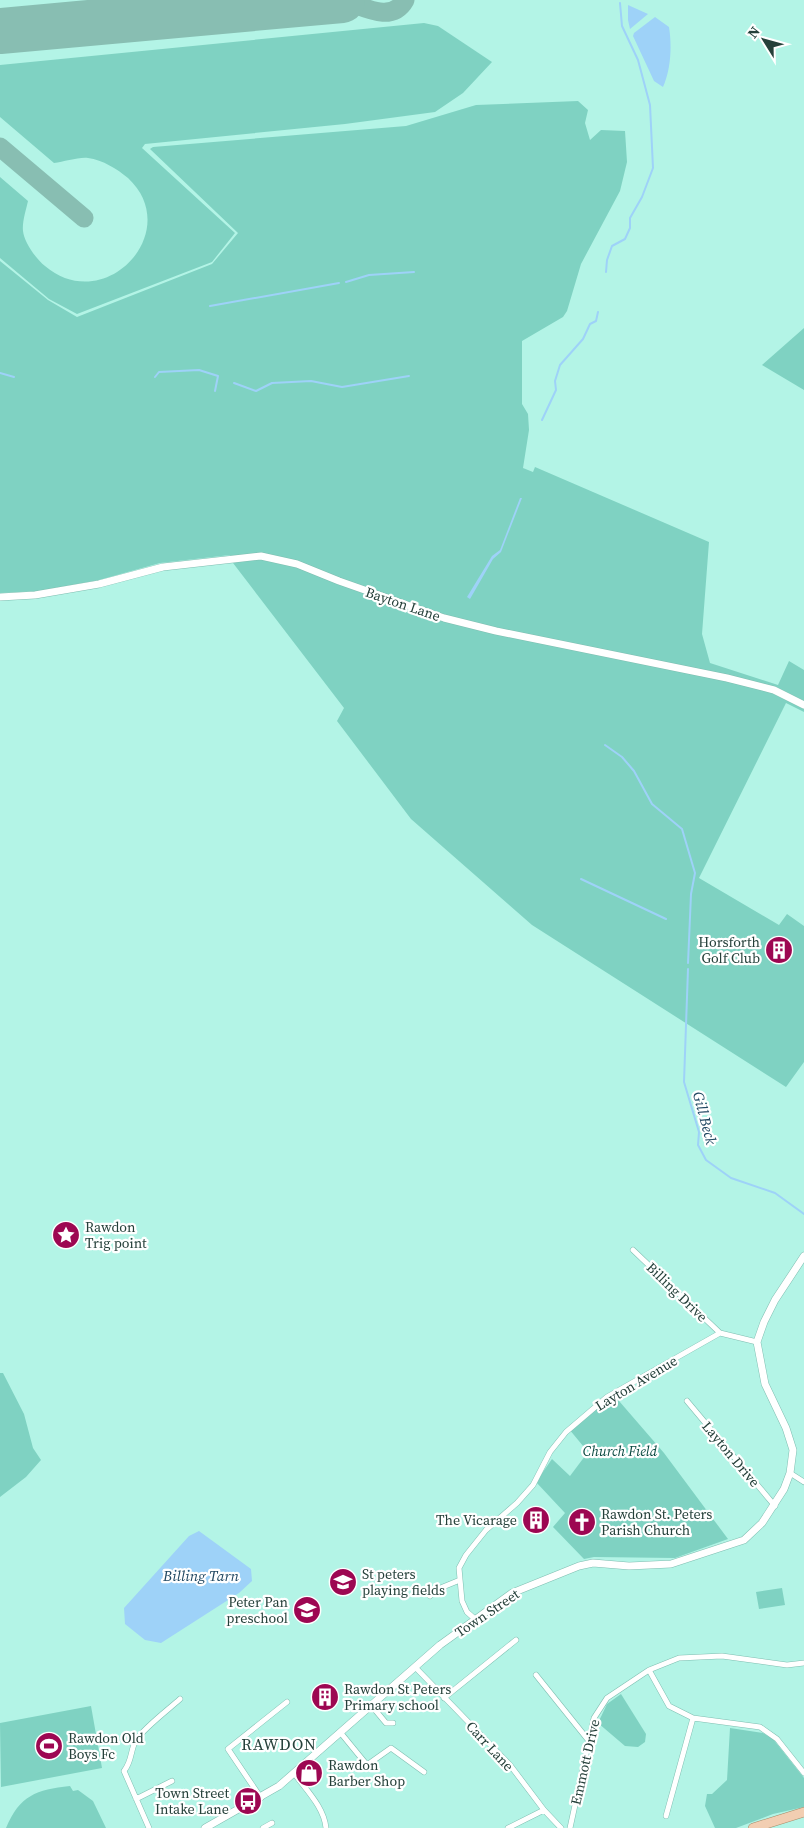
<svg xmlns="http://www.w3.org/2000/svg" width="804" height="1828" viewBox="0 0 804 1828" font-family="'Source Serif 4',serif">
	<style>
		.green { fill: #7fd2c2 }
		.water { fill: #9ed2f8 }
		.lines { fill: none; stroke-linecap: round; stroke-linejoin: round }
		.stream { stroke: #9ed2f8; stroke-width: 2 }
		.taxiway { stroke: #88beb2; stroke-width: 19 }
		.runway { stroke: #88beb2; stroke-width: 46 }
		.minor-casing { stroke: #7fbeb1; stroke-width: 6 }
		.tertiary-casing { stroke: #7fbeb1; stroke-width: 8 }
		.primary-casing { stroke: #a58866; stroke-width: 10 }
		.minor { stroke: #fff; stroke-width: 5 }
		.tertiary { stroke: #fff; stroke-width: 7 }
		.primary { stroke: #f2ceb2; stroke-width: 9 }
		.labels { text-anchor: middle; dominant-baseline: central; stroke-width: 4.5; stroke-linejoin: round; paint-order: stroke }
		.street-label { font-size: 14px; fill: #25403a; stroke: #fff }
		.poi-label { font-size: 14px; fill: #25403a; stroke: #fff; text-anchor: start }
		.park-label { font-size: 14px; font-style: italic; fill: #084940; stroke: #fff }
		.water-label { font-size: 15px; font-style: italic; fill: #214862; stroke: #fff }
		.quarter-label { font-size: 16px; letter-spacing: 1px; fill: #25403a; stroke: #fff }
	</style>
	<rect width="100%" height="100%" fill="#b3f4e6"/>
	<path class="green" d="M 424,23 L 438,26 L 492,62 L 463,93 L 435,112 L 345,124 L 145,144 L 142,148 L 235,233 L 212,262 L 77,314 L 49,299 L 0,258 L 0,177 L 28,201 C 26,210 22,222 23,231 C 24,242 36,259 45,266 C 105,317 185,231 128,178 C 117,169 103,160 88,158 C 78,157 64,162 54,163 L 0,117 L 0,65 Z
		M 578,101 L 588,110 L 585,123 L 590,140 L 601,130 L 625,131 L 627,162 L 620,191 L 581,264 L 567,311 L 563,317 L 522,341 L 522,404 L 528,414 L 529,430 L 523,468 L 533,472 L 535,467 L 709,542 L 702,634 L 710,663 L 778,685 L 789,661 L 804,670 L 804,712 L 786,703 L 699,878 L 779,925 L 787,914 L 804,926 L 804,1062 L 786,1087 L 532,925 L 411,819 L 337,721 L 344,708 L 233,563 L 230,555 L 160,563 L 99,580 L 38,591 L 0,593 L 0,261 L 48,300 L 77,317 L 212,264 L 238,233 L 150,149 L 153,147 L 406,126 L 476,105 Z
		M 804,328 L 804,390 L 762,365 Z
		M 0,1373 L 3,1373 L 24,1414 L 33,1448 L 41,1460 L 26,1477 L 0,1497 Z
		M 613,1394 L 664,1453 L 728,1539 L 675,1558 L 594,1557 L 584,1559 L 553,1527 L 565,1513 L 536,1482 L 552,1459 L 570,1476 L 588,1452 L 569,1429 Z
		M 782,1588 L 785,1605 L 759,1609 L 756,1592 Z
		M 621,1694 L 646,1734 L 645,1742 L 638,1747 L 625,1746 L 598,1723 L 607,1704 Z
		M 91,1706 L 102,1768 L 1,1787 L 0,1723 Z
		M 730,1728 L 763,1733 L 773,1739 L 804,1778 L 804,1807 L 773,1814 L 736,1828 L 715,1828 L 705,1806 L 707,1794 L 712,1794 L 727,1780 Z
		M 70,1786 L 73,1791 L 78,1790 L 93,1801 L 106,1828 L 6,1828 C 20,1795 36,1790 70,1786 Z"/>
	<path class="water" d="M 628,5 L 648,14 L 630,29 L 628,20 Z
		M 655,17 L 669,27 C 672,46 671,69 663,87 L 654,81 L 633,36 L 634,33 Z
		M 520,498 L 522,498 L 501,552 L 493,559 L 470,599 L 467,597 L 492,556 L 500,550 Z
		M 199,1531 L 251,1569 L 252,1581 L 239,1593 L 161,1643 L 145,1640 L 125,1624 L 124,1608 L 189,1536 Z"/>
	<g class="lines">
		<path class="stream" d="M 606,272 L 607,260 L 612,246 L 625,239 L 630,228 L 630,218 L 642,197 L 653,168 L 650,105 L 638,60 L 622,26 L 620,3
			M 346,282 L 369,275 L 414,272
			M 210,306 L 339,283
			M 0,373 L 14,377
			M 155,377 L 159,372 L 199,370 L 218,376 L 215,391
			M 234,383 L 256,391 L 272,383 L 311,381 L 342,387 L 409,376
			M 542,420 L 556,390 L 555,381 L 560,365 L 583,339 L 590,324 L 596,321 L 598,312
			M 605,745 L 622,757 L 634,771 L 652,804 L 682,829 L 695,873 L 691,894 L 688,963
			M 581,879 L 666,919
			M 688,969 L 684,1082 L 699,1132 L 698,1145 L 706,1160 L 731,1178 L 775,1193 L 804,1214"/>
		<path class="taxiway" d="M 342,0 C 361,5 391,25 405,0
			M 296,4 L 309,0
			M 0,147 L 84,218"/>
		<path class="runway" d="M 0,31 L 342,0"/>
		<g class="minor-casing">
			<path id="minor" d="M 633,1250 L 720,1333
				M 687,1401 L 775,1506
				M 790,1473 L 804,1482
				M 430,1596 L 433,1591 L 460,1580
				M 475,1619 L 467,1612 L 462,1601 L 459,1568 L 466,1555 L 486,1530 L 517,1503 L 533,1485 L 550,1452 L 566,1432 L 607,1397 L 720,1333 L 757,1342
				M 415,1667 L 510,1765 L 544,1810 L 561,1828
				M 649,1670 L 669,1706 L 693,1718 L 760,1727 L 777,1739 L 804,1773
				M 536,1675 L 589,1741
				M 444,1698 L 516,1640
				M 371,1705 L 386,1723 L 393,1723
				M 340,1732 L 367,1765 L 391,1748 L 424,1772
				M 294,1773 C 306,1790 324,1807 326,1828
				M 261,1798 L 228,1749 L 287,1702
				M 136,1799 L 172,1781
				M 666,1816 L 693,1718
				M 149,1828 L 124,1771 C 133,1760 130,1748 137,1739 C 144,1728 169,1709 180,1699
				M 263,1828 L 272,1823
				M 508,1828 L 544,1810
				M 570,1828 L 594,1718 L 607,1698 L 649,1670 L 679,1658 L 722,1656 L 787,1665 L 804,1663"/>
		</g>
		<g class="tertiary-casing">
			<path id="tertiary" d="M 0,597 L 35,595 L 99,584 L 163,567 L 261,556 L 297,564 L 339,581 L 444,618 L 496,631 L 727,678 L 774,690 L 804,705
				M 205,1828 L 279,1786 L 440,1645 L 512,1593 L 579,1566 L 593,1563 L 629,1566 L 671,1564 L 744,1540 L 762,1523 L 784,1489 L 790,1473 L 793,1450 L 786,1428 L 765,1384 L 757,1342 L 764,1322 L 775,1300 L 804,1256"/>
		</g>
		<g class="primary-casing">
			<path id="primary" d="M 753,1828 L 804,1812"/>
		</g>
		<use href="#minor" class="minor"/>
		<use href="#tertiary" class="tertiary"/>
		<use href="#primary" class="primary"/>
	</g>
	<defs>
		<g id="building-disc" transform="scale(1.4375)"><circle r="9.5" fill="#9d0752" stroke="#fff"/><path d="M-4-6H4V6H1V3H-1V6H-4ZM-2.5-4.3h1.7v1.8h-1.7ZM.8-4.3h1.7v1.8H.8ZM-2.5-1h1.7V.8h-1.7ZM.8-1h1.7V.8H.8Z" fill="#fff"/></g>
		<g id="sight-disc" transform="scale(1.4375)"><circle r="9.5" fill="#9d0752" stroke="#fff"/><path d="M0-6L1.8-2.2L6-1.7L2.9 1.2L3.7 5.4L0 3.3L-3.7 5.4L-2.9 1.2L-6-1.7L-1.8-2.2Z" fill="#fff"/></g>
		<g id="church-disc" transform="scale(1.4375)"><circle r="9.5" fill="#9d0752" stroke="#fff"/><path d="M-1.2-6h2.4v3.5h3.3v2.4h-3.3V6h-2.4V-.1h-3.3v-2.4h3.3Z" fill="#fff"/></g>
		<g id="school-disc" transform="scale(1.4375)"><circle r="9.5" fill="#9d0752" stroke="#fff"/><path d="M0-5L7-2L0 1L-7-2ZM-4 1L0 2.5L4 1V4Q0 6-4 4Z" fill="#fff"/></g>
		<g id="stadium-disc" transform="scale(1.4375)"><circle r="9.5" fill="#9d0752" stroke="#fff"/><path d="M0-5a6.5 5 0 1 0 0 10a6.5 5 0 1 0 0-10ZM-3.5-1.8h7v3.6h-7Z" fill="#fff"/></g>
		<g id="shop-disc" transform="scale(1.4375)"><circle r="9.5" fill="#9d0752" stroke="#fff"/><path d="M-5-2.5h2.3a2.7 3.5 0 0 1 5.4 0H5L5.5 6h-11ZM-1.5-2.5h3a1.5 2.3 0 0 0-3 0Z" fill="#fff"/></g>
		<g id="bus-disc" transform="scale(1.4375)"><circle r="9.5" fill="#9d0752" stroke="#fff"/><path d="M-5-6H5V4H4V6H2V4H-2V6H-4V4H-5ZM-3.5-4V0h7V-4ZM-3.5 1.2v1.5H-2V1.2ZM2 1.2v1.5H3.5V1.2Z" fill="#fff"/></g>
	</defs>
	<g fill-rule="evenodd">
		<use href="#building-disc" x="779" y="950"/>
		<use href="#sight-disc" x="66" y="1235"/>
		<use href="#building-disc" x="536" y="1520"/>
		<use href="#church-disc" x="582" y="1522"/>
		<use href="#school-disc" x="343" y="1582"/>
		<use href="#school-disc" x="307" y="1610"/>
		<use href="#building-disc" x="325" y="1697"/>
		<use href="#stadium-disc" x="49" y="1746"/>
		<use href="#shop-disc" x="309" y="1773"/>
		<use href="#bus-disc" x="248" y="1801"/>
	</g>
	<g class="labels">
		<g class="street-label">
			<text transform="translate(403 604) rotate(19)">Bayton Lane</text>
			<text transform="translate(677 1292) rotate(44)">Billing Drive</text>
			<text transform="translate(636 1383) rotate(-31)">Layton Avenue</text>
			<text transform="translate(731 1454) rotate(50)">Layton Drive</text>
			<text transform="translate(487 1613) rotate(-34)">Town Street</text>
			<text transform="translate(490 1746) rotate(47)">Carr Lane</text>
			<text transform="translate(585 1762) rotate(-77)">Emmott Drive</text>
		</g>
		<g class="poi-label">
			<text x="760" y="942" text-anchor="end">Horsforth<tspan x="760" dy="16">Golf Club</tspan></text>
			<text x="85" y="1227">Rawdon<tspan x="85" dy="16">Trig point</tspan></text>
			<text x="601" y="1514">Rawdon St. Peters<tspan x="601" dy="16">Parish Church</tspan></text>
			<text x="517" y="1520" text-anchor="end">The Vicarage</text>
			<text x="362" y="1574">St peters<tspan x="362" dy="16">playing fields</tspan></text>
			<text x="288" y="1602" text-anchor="end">Peter Pan<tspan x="288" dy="16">preschool</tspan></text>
			<text x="344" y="1689">Rawdon St Peters<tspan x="344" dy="16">Primary school</tspan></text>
			<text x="68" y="1738">Rawdon Old<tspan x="68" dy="16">Boys Fc</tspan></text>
			<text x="328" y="1765">Rawdon<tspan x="328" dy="16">Barber Shop</tspan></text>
			<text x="229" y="1793" text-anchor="end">Town Street<tspan x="229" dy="16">Intake Lane</tspan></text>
		</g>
		<g class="park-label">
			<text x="620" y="1451">Church Field</text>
		</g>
		<g class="water-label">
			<text transform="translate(705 1118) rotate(75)">Gill Beck</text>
			<text x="201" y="1575">Billing Tarn</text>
		</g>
		<g class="quarter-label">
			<text x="279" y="1744">RAWDON</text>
		</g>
	</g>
	<g transform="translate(764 40) rotate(307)" stroke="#ffffff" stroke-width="4" paint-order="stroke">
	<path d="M0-4L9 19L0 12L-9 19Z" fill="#25403a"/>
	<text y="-8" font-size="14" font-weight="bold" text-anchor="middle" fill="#25403a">N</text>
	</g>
</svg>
